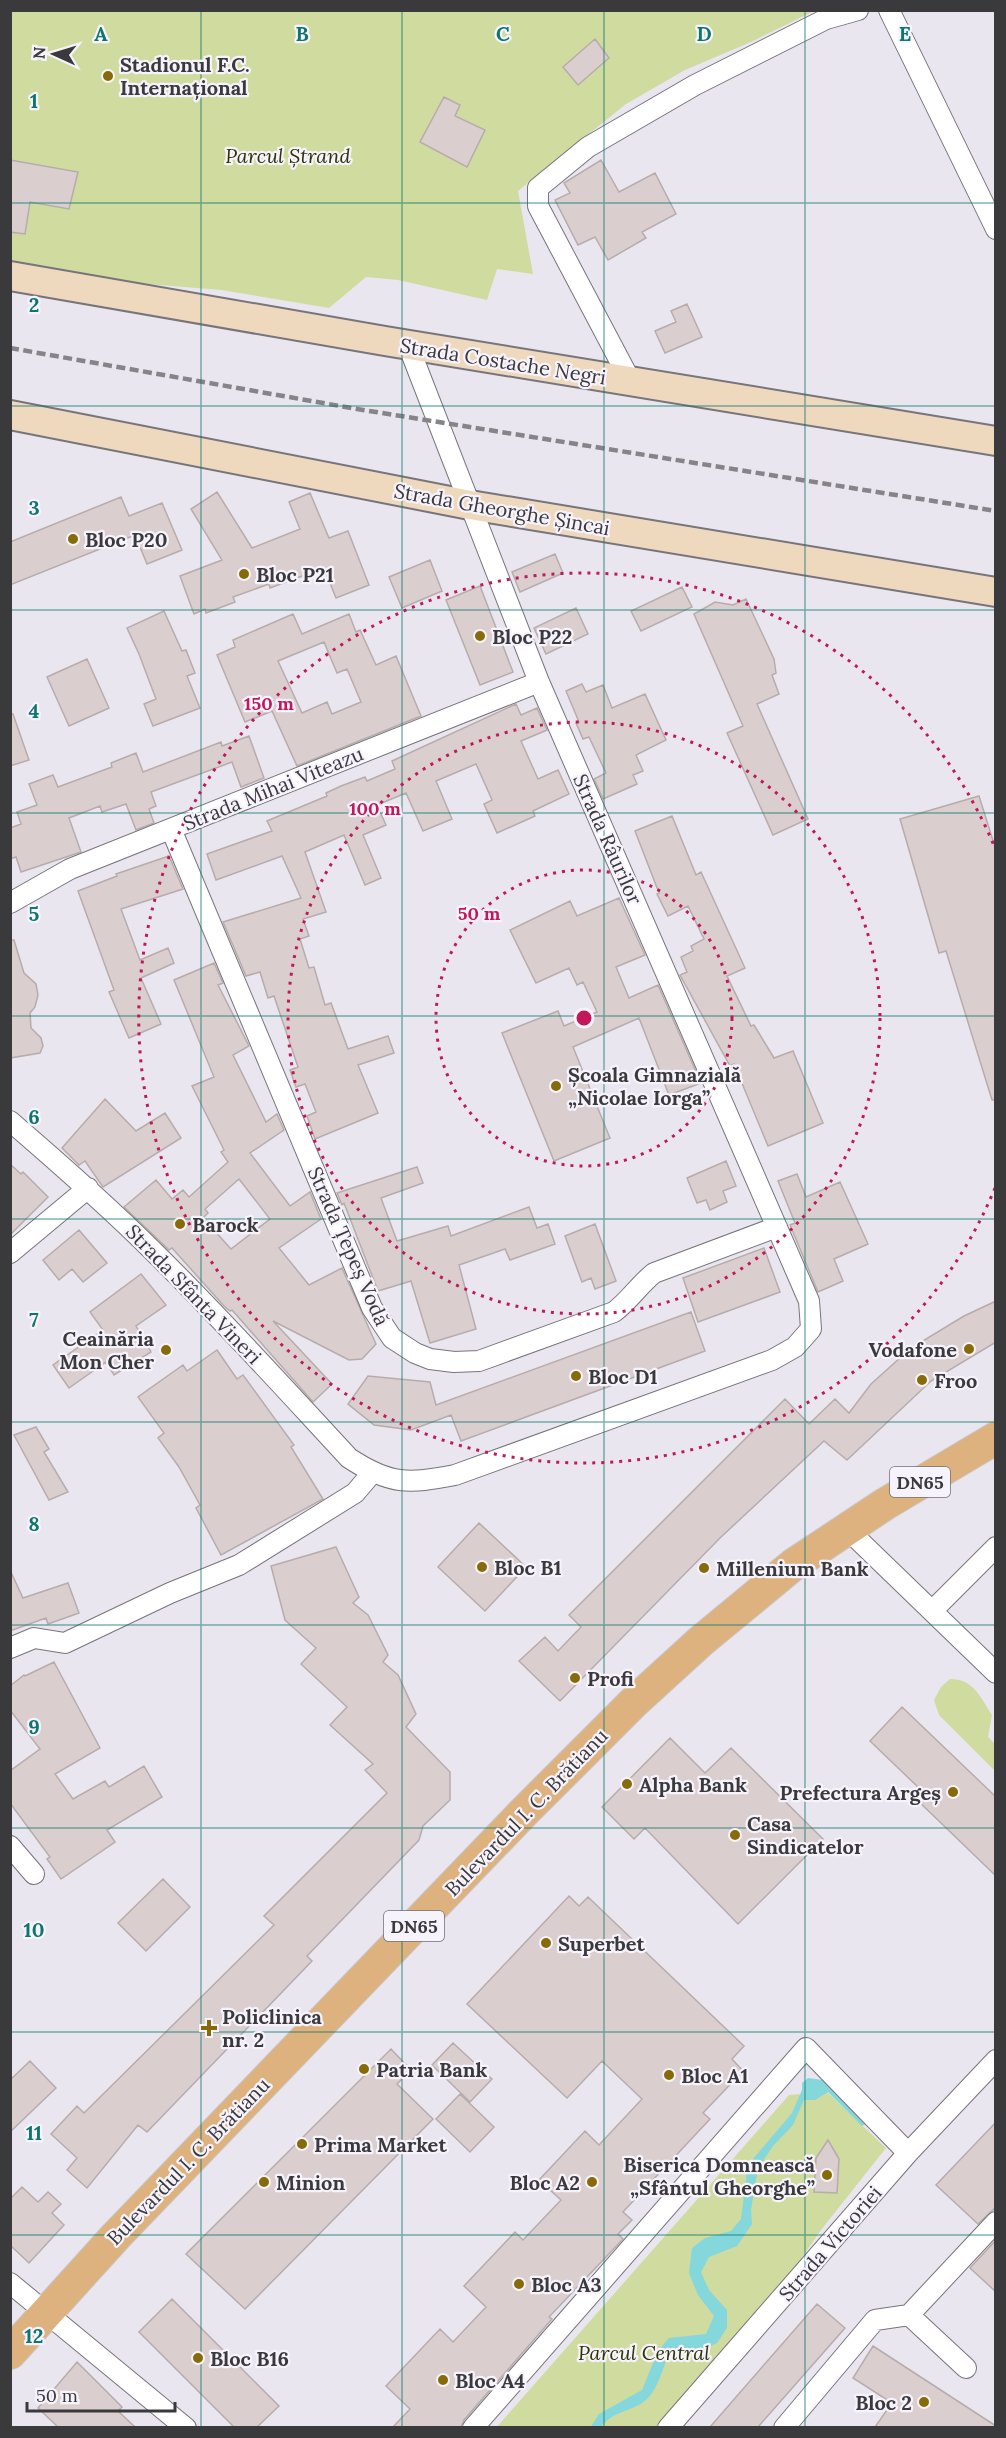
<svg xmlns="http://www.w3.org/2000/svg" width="1006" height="2438" viewBox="0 0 1006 2438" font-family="Lora,serif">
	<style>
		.green { fill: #cfdb9f }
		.water { fill: #84d7db }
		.building { fill: #dacfce; stroke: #b7acab; stroke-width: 1.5; fill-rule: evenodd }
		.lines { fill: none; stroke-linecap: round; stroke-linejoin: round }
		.street-casing { stroke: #77747c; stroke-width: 22 }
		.secondary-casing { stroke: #77747c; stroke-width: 32 }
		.primary-casing { stroke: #c8c8c8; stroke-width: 34 }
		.street { stroke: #fff; stroke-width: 20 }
		.secondary { stroke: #eed9bf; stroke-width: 28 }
		.primary { stroke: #ddb27f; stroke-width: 32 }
		.rail { stroke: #868489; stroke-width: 4.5; stroke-dasharray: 9 4.5; stroke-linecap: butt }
		.grid { fill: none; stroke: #0f766e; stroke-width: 1.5; stroke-opacity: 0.55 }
		.ring { fill: none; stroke: #c2185b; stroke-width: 3; stroke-dasharray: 3 6 }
		.poi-dot { fill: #876b08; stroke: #f6f3fc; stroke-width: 2 }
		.labels { text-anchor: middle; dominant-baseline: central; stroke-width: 4.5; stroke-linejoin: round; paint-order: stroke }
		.shield { fill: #f6f3fc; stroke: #727176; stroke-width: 1.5 }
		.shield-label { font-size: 18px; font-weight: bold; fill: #3a393c }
		.poi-label { font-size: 20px; font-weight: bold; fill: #3a393c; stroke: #f6f3fc; text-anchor: start }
		.park-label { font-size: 20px; font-style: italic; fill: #2e3404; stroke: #f6f3fc }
		.street-label { font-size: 20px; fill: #3a393c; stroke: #f6f3fc }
		.grid-label { font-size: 20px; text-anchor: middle; font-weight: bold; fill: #0f766e; stroke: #f6f3fc; stroke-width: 4.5; stroke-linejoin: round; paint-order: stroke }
		.centre { fill: #c2185b; stroke: #f6f3fc; stroke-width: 3 }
		.ring-label { font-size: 18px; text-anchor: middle; font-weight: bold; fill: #c2185b; stroke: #f6f3fc; stroke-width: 4.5; stroke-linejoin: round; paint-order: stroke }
	</style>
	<rect width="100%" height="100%" fill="#e9e6ef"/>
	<path class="green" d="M 10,11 L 814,11 L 751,42 L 685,70 L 626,104 L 518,191 L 533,274 L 497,269 L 487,300 L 398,280 L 366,277 L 329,308 L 221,290 L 98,280 L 11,264 Z
		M 950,1679 C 974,1679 980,1697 992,1715 L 988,1737 L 995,1744 L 995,1771 L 939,1715 L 934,1700 L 941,1687 Z
		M 827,2092 L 886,2148 L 821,2230 L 792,2272 L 661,2427 L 496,2428 L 789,2095 Z"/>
	<path class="water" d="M 808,2078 L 830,2081 L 870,2122 L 862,2126 L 828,2092 L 815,2100 L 804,2100 L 793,2125 L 773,2146 L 758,2168 L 751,2210 L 752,2224 L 737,2246 L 709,2257 L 701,2272 L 709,2290 L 727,2310 L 727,2328 L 717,2343 L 704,2349 L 684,2348 L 669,2353 C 663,2368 658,2389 646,2400 C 632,2412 612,2411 601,2427 L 590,2428 L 599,2414 L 642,2390 L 658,2351 L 669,2338 L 706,2334 L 714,2316 L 698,2295 L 689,2273 L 692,2248 L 705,2238 L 731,2231 L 741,2219 L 748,2165 L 792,2113 L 802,2090 L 802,2083 Z"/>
	<path class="building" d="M 595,39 L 609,58 L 578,85 L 563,67 Z
		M 444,97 L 460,105 L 455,116 L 485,130 L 467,167 L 420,142 Z
		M 10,160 L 78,172 L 69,209 L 30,202 L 25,234 L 10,232 Z
		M 601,160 L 619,192 L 655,173 L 676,214 L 642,232 L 646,238 L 608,260 L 595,237 L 578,245 L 555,200 L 570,193 L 564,183 Z
		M 687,304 L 702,337 L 665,353 L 655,331 L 676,322 L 671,311 Z
		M 217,492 L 252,548 L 300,529 L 289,502 L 310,493 L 329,538 L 348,531 L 369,585 L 336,598 L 324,568 L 270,588 L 269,584 L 233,597 L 235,602 L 206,613 L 205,609 L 194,614 L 180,576 L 222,560 L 191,509 Z
		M 121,497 L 129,516 L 162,503 L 182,550 L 147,564 L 135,535 L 10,585 L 10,542 Z
		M 555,554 L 563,573 L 520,592 L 512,572 Z
		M 430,560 L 442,591 L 402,608 L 389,577 Z
		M 480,586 L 513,672 L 480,685 L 446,600 Z
		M 682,587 L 692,607 L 641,631 L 631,611 Z
		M 746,599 L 774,659 L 776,673 L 772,675 L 779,694 L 757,704 L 808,819 L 773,835 L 727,733 L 743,726 L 694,614 L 715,602 L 733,605 Z
		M 576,608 L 588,634 L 546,654 L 534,628 Z
		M 164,611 L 182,651 L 186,650 L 195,673 L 187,676 L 200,708 L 153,726 L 144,704 L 156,699 L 139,654 L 127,628 Z
		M 293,614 L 302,634 L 349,614 L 356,632 L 360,630 L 376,665 L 396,656 L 421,716 L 297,766 L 272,711 L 245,722 L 217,655 L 235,647 L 233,640 ZM 324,642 L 337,673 L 347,669 L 361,702 L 332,714 L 327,702 L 302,713 L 278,661 Z
		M 87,659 L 109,708 L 69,726 L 47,677 Z
		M 582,684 L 586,692 L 603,685 L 612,708 L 645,694 L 666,740 L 636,755 L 643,771 L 633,775 L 637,784 L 603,799 L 594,779 L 606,773 L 589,737 L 583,739 L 576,723 L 579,722 L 566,691 Z
		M 516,704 L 521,715 L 537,708 L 547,730 L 521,741 L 538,779 L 558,770 L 569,794 L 533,811 L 535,816 L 497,833 L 484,804 L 492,800 L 476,764 L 436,781 L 452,819 L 423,831 L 406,793 L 377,805 L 386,825 L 363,835 L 381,878 L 365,885 L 344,835 L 305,852 L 326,912 L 303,919 L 309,936 L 300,939 L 309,968 L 314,967 L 325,1005 L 331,1003 L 348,1049 L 388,1036 L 394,1053 L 358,1065 L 378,1113 L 315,1139 L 307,1116 L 316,1112 L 305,1084 L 296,1087 L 290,1070 L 298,1067 L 274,996 L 268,998 L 260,972 L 246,976 L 223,922 L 301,898 L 282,856 L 216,880 L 207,854 L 272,831 L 267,821 L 327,796 L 326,793 L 341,786 L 365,777 L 367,781 L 395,769 L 392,761 Z
		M 10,714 L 13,714 L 29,760 L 10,766 Z
		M 249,736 L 264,778 L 241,787 L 232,762 L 151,792 L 156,806 L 149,809 L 154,823 L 136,830 L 126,804 L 102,812 L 100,806 L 69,818 L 81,852 L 21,872 L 16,857 L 10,859 L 10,828 L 21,824 L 17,812 L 37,805 L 29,784 L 53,775 L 58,787 L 112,767 L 111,763 L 136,753 L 143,772 L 221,742 L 222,746 Z
		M 979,796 L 996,850 L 996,1100 L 992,1100 L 946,951 L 939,953 L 900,819 Z
		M 672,816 L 696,875 L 701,872 L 745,968 L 727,976 L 751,1026 L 754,1025 L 774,1058 L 793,1051 L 823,1123 L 768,1146 L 734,1064 L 730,1066 L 680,975 L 687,972 L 681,957 L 693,951 L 691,946 L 704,939 L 688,906 L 668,916 L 657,894 L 659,893 L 635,831 Z
		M 169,856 L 183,889 L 121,909 L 140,960 L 168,948 L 174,963 L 141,978 L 161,1024 L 129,1038 L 109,992 L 114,990 L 78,891 L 117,876 L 116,874 Z
		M 619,898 L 645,955 L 616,967 L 629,998 L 658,985 L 701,1083 L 669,1095 L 639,1018 L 573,1047 L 610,1138 L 554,1161 L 502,1033 L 558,1011 L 564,1026 L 597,1012 L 583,982 L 577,985 L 569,968 L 536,983 L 510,930 L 570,901 L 577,916 Z
		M 10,940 L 14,940 L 24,973 L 36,984 L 38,995 L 35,1007 L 30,1013 L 31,1028 L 41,1038 L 43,1046 L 40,1053 L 10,1058 Z
		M 214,963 L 223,983 L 218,985 L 249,1046 L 233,1055 L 266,1122 L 277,1114 L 284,1130 L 250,1153 L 290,1206 L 310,1192 L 321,1219 L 279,1248 L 309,1285 L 342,1268 L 376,1344 L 362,1359 L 349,1360 L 273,1321 L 332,1384 L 313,1402 L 232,1310 L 230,1311 L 224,1306 L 172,1248 L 169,1250 L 124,1207 L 156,1180 L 172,1199 L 183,1190 L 189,1197 L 228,1162 L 221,1152 L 224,1150 L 192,1086 L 214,1077 L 174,980 ZM 239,1179 L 270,1219 L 231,1249 L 203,1218 L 208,1213 L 205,1209 Z
		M 105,1099 L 136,1131 L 165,1113 L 181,1138 L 103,1187 L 85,1161 L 79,1165 L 62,1148 Z
		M 726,1161 L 736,1186 L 723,1191 L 727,1202 L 710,1210 L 706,1200 L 697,1203 L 687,1178 Z
		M 10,1164 L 21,1174 L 23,1172 L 48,1197 L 10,1235 Z
		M 417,1167 L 423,1183 L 381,1198 L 397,1241 L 448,1226 L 451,1236 L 529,1207 L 537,1228 L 548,1224 L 555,1244 L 510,1260 L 505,1249 L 459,1265 L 476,1329 L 430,1343 L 411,1281 L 378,1291 L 344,1203 L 342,1205 L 337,1193 Z
		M 797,1174 L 806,1197 L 840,1182 L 868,1244 L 834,1259 L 843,1281 L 818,1292 L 790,1225 L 795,1223 L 778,1181 Z
		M 595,1224 L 616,1281 L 595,1289 L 591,1278 L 582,1282 L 565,1236 Z
		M 79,1230 L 107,1263 L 83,1282 L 72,1269 L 59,1280 L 43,1260 Z
		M 764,1248 L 780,1292 L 698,1322 L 683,1278 Z
		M 141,1274 L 166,1305 L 136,1326 L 151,1352 L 114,1375 L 106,1362 L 69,1388 L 53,1365 L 103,1330 L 90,1312 Z
		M 996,1301 L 996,1342 L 931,1381 L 847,1460 L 824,1441 L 720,1538 L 560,1701 L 519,1661 L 545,1637 L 558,1651 L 581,1627 L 569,1615 L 785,1399 L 809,1424 L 835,1399 L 849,1413 L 871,1384 L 911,1348 L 964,1316 Z
		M 691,1312 L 705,1351 L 461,1441 L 451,1415 L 411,1430 L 374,1425 L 348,1404 L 368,1376 L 430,1382 L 436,1405 Z
		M 217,1350 L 237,1379 L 243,1375 L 294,1445 L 291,1447 L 323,1499 L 221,1555 L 196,1508 L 200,1505 L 179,1467 L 158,1438 L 164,1433 L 138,1397 L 183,1365 L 187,1371 Z
		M 36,1427 L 49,1449 L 44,1452 L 68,1492 L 49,1500 L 14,1435 Z
		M 479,1523 L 526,1567 L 485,1611 L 438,1567 Z
		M 336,1547 L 359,1597 L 353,1603 L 368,1615 L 388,1655 L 383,1662 L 398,1675 L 416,1714 L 406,1727 L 450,1772 L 450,1800 L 423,1826 L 419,1840 L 307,1956 L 312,1961 L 147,2132 L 138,2125 L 87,2188 L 67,2170 L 77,2158 L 51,2134 L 77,2106 L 84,2113 L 274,1925 L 264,1916 L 387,1793 L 365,1770 L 373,1764 L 330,1725 L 347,1707 L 301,1664 L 316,1648 L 285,1620 L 271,1566 Z
		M 10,1570 L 23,1598 L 68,1583 L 79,1613 L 48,1624 L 46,1618 L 10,1631 Z
		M 54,1662 L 100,1748 L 55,1774 L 73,1799 L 105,1781 L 109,1787 L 144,1766 L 162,1797 L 107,1830 L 115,1842 L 61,1879 L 47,1859 L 50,1857 L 10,1803 L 10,1771 L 40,1749 L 10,1710 L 10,1686 L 24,1675 L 25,1676 Z
		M 902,1707 L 996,1797 L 996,1876 L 913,1796 L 920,1789 L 870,1741 Z
		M 670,1738 L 705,1773 L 731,1748 L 823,1839 L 738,1924 L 645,1828 L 634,1839 L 602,1807 Z
		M 163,1879 L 190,1907 L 146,1951 L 118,1923 Z
		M 569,1896 L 579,1906 L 588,1897 L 744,2046 L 732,2059 L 743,2071 L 703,2113 L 710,2119 L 623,2212 L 632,2220 L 618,2234 L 623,2239 L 549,2317 L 552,2319 L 464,2420 L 461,2427 L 393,2427 L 410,2409 L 386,2386 L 440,2329 L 453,2342 L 486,2307 L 464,2286 L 515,2232 L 523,2240 L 561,2200 L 539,2180 L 585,2131 L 599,2145 L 642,2099 L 602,2061 L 567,2098 L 467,2004 Z
		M 453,2043 L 492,2079 L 470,2102 L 432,2065 Z
		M 391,2049 L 411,2070 L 397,2084 L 433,2119 L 245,2309 L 186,2254 Z
		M 30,2061 L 56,2088 L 10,2132 L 10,2080 Z
		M 460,2094 L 494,2127 L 470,2152 L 436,2119 Z
		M 996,2122 L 996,2207 L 978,2224 L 936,2185 Z
		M 828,2140 L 839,2159 L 837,2193 L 814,2192 L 816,2158 Z
		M 22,2187 L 38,2202 L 48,2192 L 61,2204 L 52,2213 L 64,2225 L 29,2263 L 10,2245 L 10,2199 Z
		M 996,2240 L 996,2292 L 970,2268 Z
		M 172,2299 L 279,2406 L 257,2427 L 234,2427 L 139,2332 Z
		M 817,2304 L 845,2328 L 758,2427 L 710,2427 Z
		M 873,2346 L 996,2426 L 996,2427 L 875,2427 L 892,2403 L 853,2378 Z
		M 77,2362 L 122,2407 L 118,2411 L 135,2427 L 58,2427 L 38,2408 Z"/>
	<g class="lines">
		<g class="street-casing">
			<path id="street" d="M 889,10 L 996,229
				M 631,382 L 538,206 L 538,188 L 588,147 L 695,85 L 826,19 L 858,10
				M 171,829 L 372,1308 L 392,1338 L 415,1353 L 430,1359 L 454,1362 L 479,1361 L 614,1312 C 629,1301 639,1285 654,1273 L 777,1227
				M 10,903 L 70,869 L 539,682
				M 10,1121 C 60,1164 109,1207 155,1253 C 222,1319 285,1389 349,1458 C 390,1485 408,1484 455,1475 L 772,1360 L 795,1347 L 811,1329 L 809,1301 L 539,682 L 408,345
				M 10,1253 L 88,1188
				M 846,1528 L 996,1673
				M 932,1611 L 996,1547
				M 10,1648 L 34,1638 L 65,1643 L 170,1593 L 239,1565 L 355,1493 L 372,1473
				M 10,1846 L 34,1874
				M 10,2283 L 186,2428
				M 909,2315 L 966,2368
				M 473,2428 L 806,2048 L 908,2153
				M 668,2428 L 908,2153 L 996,2060
				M 784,2428 L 875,2320 L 909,2315 L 996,2222"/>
		</g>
		<g class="secondary-casing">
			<path id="secondary" d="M 10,276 L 385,341 L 996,441
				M 10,415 L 470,505 L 996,592"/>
		</g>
		<g class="primary-casing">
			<path id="primary" d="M 10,2353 L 116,2236 L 524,1812 L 633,1703 L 701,1641 L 793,1565 L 885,1504 L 996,1438"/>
		</g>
		<use href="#street" class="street"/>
		<use href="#secondary" class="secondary"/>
		<use href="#primary" class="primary"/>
		<path class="rail" d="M 10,348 L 357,409 L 996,511"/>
	</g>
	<path class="grid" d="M 201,10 L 201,2428M 402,10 L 402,2428M 604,10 L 604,2428M 805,10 L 805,2428M 10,203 L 996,203M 10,406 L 996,406M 10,610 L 996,610M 10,813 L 996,813M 10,1016 L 996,1016M 10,1219 L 996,1219M 10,1422 L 996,1422M 10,1625 L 996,1625M 10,1828 L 996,1828M 10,2032 L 996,2032M 10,2235 L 996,2235"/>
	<g class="ring">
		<circle cx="584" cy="1018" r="148"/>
		<circle cx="584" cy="1018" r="296"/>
		<path d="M995 1188A445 445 0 1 1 995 848"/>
	</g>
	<g class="poi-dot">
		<circle cx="108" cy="76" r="6"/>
		<circle cx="73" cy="539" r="6"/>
		<circle cx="244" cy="574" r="6"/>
		<circle cx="480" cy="636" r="6"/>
		<circle cx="556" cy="1086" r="6"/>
		<circle cx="180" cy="1224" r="6"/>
		<circle cx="969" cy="1349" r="6"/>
		<circle cx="166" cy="1350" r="6"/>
		<circle cx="576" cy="1376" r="6"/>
		<circle cx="922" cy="1380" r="6"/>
		<circle cx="482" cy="1567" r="6"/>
		<circle cx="704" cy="1568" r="6"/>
		<circle cx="575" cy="1678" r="6"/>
		<circle cx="627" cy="1784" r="6"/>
		<circle cx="953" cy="1792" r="6"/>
		<circle cx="735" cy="1835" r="6"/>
		<circle cx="546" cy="1943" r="6"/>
		<path d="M206 2019h6v6h6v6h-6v6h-6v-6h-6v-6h6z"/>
		<circle cx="364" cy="2069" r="6"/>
		<circle cx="669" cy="2075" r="6"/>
		<circle cx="302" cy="2144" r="6"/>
		<circle cx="827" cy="2175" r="6"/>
		<circle cx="264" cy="2182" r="6"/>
		<circle cx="592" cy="2182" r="6"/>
		<circle cx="519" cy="2284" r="6"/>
		<circle cx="198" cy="2358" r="6"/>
		<circle cx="443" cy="2380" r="6"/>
		<circle cx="924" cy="2402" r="6"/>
	</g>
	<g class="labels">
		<g class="shield">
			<rect x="890" y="1467" width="60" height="30" rx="4.5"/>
			<rect x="384" y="1911" width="60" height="30" rx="4.5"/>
		</g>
		<g class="shield-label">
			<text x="920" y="1482">DN65</text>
			<text x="414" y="1926">DN65</text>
		</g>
		<g class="poi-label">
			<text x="120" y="64">Stadionul F.C.<tspan x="120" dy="23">Internațional</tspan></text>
			<text x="85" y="539">Bloc P20</text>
			<text x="256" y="574">Bloc P21</text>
			<text x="492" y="636">Bloc P22</text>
			<text x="568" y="1074">Școala Gimnazială<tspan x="568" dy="23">„Nicolae Iorga”</tspan></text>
			<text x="192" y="1224">Barock</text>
			<text x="154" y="1338" text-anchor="end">Ceainăria<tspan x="154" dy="23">Mon Cher</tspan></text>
			<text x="957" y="1349" text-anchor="end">Vodafone</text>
			<text x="588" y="1376">Bloc D1</text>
			<text x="934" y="1380">Froo</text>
			<text x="494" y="1567">Bloc B1</text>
			<text x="716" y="1568">Millenium Bank</text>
			<text x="587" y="1678">Profi</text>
			<text x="639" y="1784">Alpha Bank</text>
			<text x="941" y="1792" text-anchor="end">Prefectura Argeș</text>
			<text x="747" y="1823">Casa<tspan x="747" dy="23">Sindicatelor</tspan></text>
			<text x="558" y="1943">Superbet</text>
			<text x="222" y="2016">Policlinica<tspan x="222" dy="23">nr. 2</tspan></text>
			<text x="376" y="2069">Patria Bank</text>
			<text x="681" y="2075">Bloc A1</text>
			<text x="314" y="2144">Prima Market</text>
			<text x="815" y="2164" text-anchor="end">Biserica Domnească<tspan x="815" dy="23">„Sfântul Gheorghe”</tspan></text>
			<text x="276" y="2182">Minion</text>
			<text x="580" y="2182" text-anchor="end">Bloc A2</text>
			<text x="531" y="2284">Bloc A3</text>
			<text x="210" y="2358">Bloc B16</text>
			<text x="455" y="2380">Bloc A4</text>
			<text x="912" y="2402" text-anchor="end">Bloc 2</text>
		</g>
		<g class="park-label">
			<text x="288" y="155">Parcul Ștrand</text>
			<text x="644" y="2352">Parcul Central</text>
		</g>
		<g class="street-label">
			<text transform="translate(503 361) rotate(9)">Strada Costache Negri</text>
			<text transform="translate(502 509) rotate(10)">Strada Gheorghe Șincai</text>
			<text transform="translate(273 788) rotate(-22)">Strada Mihai Viteazu</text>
			<text transform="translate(608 839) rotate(66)">Strada Râurilor</text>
			<text transform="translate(349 1246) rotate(66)">Strada Țepeș Vodă</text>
			<text transform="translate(194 1294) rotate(46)">Strada Sfânta Vineri</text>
			<text transform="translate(526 1812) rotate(-46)">Bulevardul I. C. Brătianu</text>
			<text transform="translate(188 2161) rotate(-46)">Bulevardul I. C. Brătianu</text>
			<text transform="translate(830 2243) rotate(-49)">Strada Victoriei</text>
		</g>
	</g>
	<g class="grid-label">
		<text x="101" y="41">A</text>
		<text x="302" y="41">B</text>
		<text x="503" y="41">C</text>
		<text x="704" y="41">D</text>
		<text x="905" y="41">E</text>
		<text x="34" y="108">1</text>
		<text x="34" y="312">2</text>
		<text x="34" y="515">3</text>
		<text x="34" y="718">4</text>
		<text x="34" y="921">5</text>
		<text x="34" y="1124">6</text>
		<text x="34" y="1327">7</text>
		<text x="34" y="1531">8</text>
		<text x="34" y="1734">9</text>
		<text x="34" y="1937">10</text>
		<text x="34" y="2140">11</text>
		<text x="34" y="2343">12</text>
	</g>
	<circle cx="584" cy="1018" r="9" class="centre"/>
	<g class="ring-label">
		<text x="269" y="710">150 m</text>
		<text x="375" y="815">100 m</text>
		<text x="479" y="920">50 m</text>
	</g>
	<rect width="1006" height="2438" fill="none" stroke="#3a393c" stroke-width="24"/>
	<g transform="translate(54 54) rotate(274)" stroke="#f6f3fc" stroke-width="4.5" paint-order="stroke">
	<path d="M0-4.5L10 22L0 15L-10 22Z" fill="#3a393c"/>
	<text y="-9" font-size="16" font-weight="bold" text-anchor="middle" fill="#3a393c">N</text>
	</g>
	<path d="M27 2402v9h148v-9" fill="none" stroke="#3a393c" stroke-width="3"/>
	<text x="36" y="2402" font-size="18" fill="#3a393c" stroke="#f6f3fc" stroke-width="4.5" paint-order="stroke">50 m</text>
</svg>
